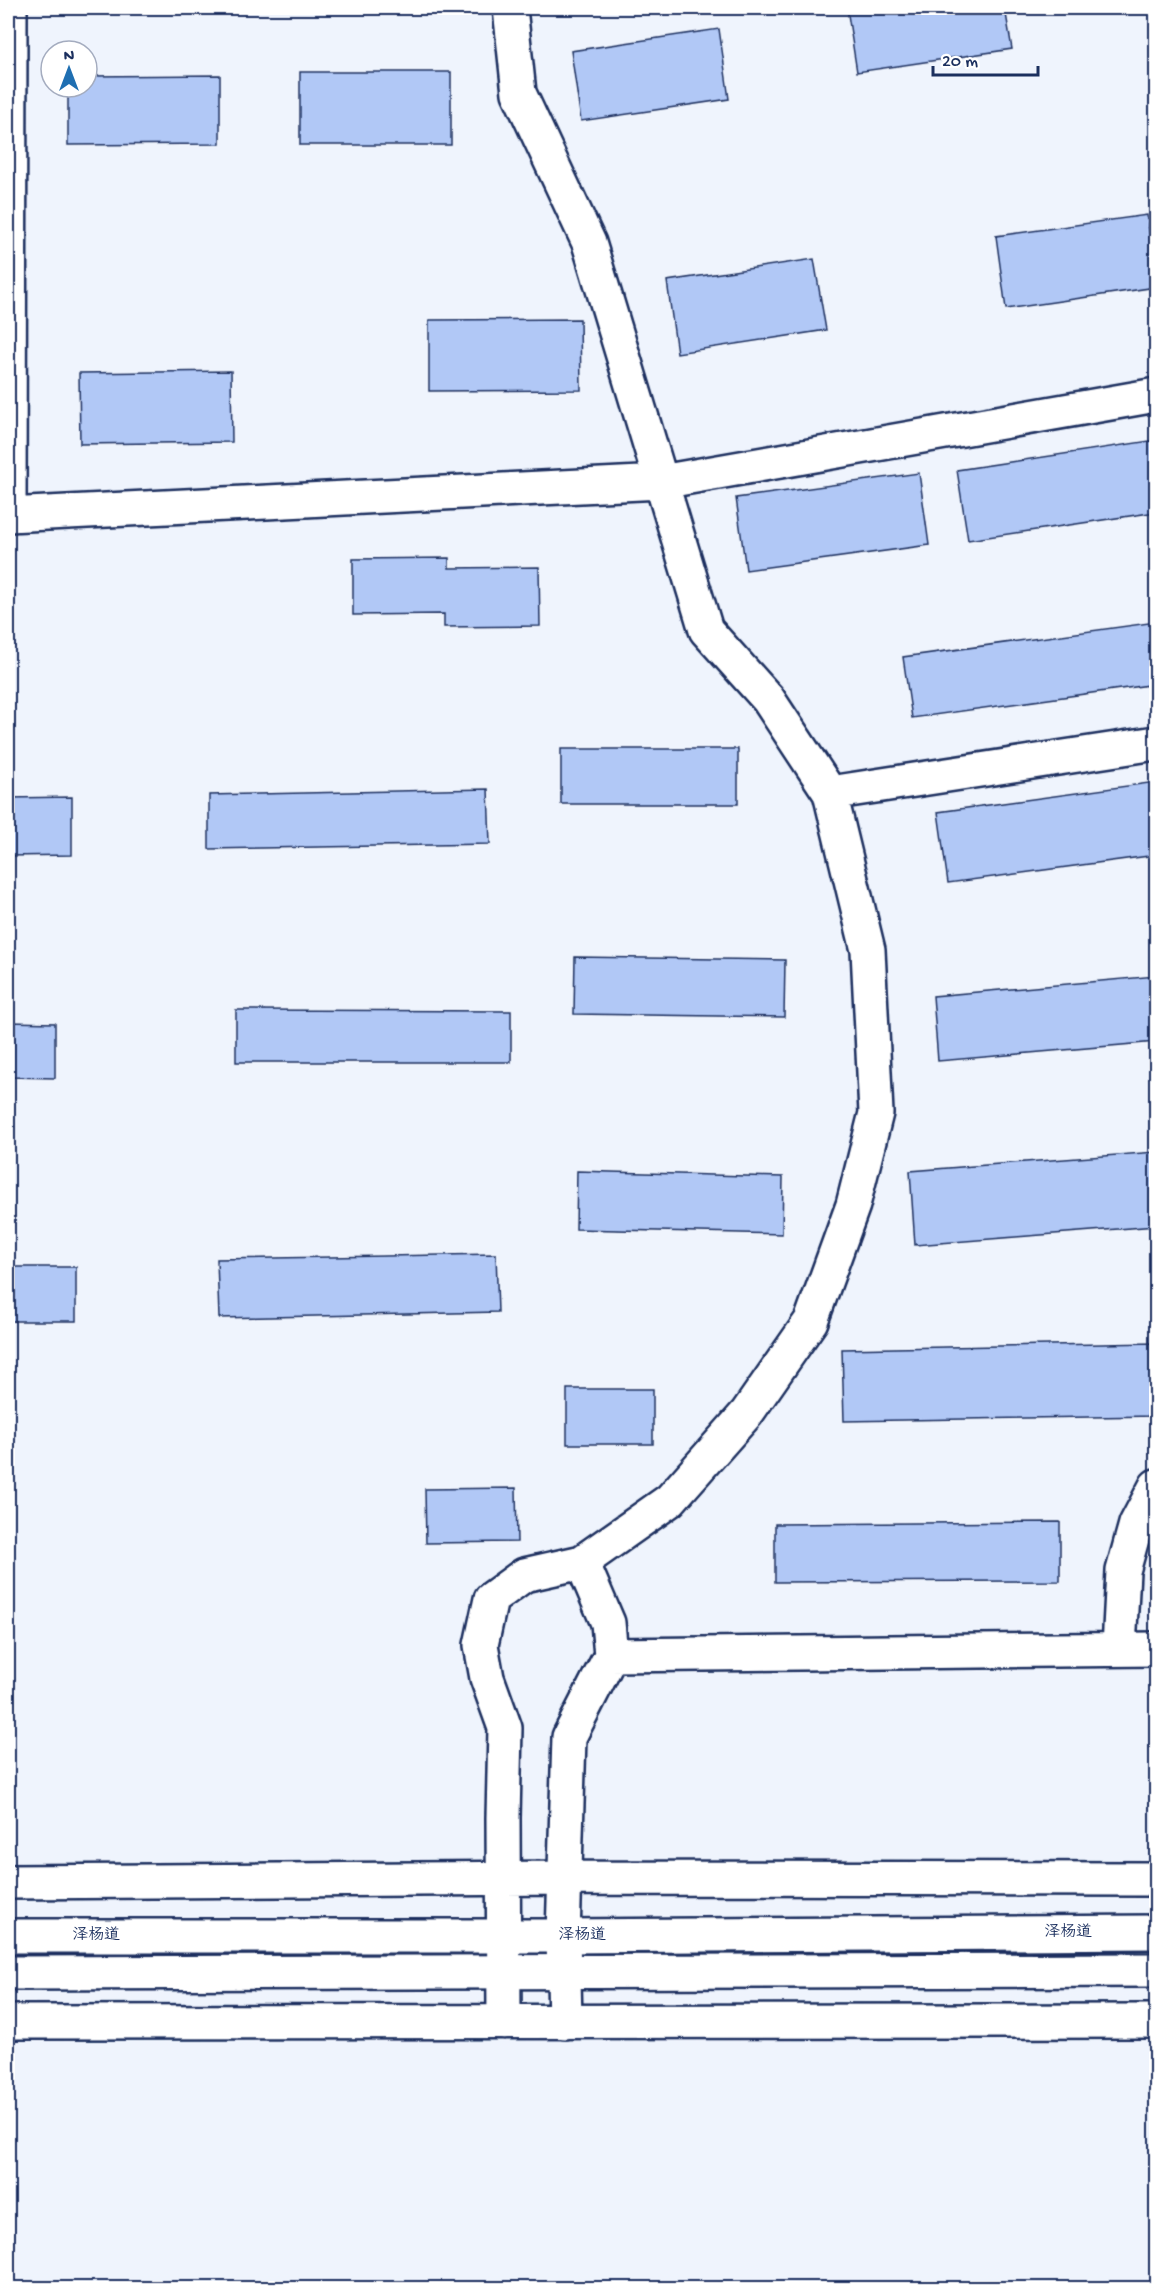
<svg xmlns="http://www.w3.org/2000/svg" width="1164" height="2296" viewBox="0 0 1164 2296" font-family="'Gochi Hand','LXGW WenKai TC',sans-serif">
	<style>
		.building { fill: #b1c8f6; stroke: #1b2f5e; stroke-width: 1.5 }
		.lines { fill: none; stroke-linecap: round; stroke-linejoin: round }
		.street-casing { stroke: #1b2f5e; stroke-width: 38 }
		.secondary-casing { stroke: #1b2f5e; stroke-width: 38 }
		.street { stroke: #fff; stroke-width: 33 }
		.secondary { stroke: #fff; stroke-width: 33 }
		.labels { text-anchor: middle; dominant-baseline: central; stroke-width: 5; stroke-linejoin: round; paint-order: stroke }
		.street-label { font-size: 16px; fill: #1b2f5e; stroke: #fff }
	</style>
	<rect width="100%" height="100%" fill="#eff4fd"/>
	<filter id="ink" filterUnits="userSpaceOnUse"><feTurbulence type="fractalNoise" baseFrequency=".0167" numOctaves="2"/><feDisplacementMap in="SourceGraphic" scale="12" xChannelSelector="R" yChannelSelector="G"/><feConvolveMatrix kernelMatrix="1 2 1 2 8 2 1 2 1" color-interpolation-filters="sRGB"/></filter>
	<g filter="url(#ink)">
		<path class="building" d="M 847,8 L 1005,8 L 1012,49 L 857,72 Z
			M 719,29 L 729,99 L 581,121 L 571,51 Z
			M 300,72 L 451,72 L 451,145 L 300,145 Z
			M 220,75 L 220,144 L 68,145 L 68,87 L 87,87 L 87,76 Z
			M 1147,215 L 1156,287 L 1006,309 L 996,236 Z
			M 814,259 L 826,330 L 677,353 L 667,281 Z
			M 580,319 L 581,390 L 429,391 L 429,320 Z
			M 231,371 L 232,442 L 80,444 L 79,373 Z
			M 1156,440 L 1156,512 L 968,540 L 957,470 Z
			M 919,473 L 929,545 L 746,570 L 736,498 Z
			M 449,558 L 449,568 L 539,567 L 540,626 L 444,627 L 444,614 L 353,615 L 353,559 Z
			M 1156,622 L 1156,684 L 912,718 L 903,657 Z
			M 561,749 L 738,749 L 738,804 L 561,804 Z
			M 1156,782 L 1156,855 L 948,883 L 938,812 Z
			M 488,789 L 490,844 L 209,849 L 209,795 Z
			M 72,797 L 72,855 L 8,856 L 8,798 Z
			M 575,957 L 785,960 L 784,1017 L 574,1014 Z
			M 1156,976 L 1156,1042 L 938,1061 L 933,996 Z
			M 236,1010 L 511,1011 L 511,1062 L 236,1062 Z
			M 8,1022 L 55,1023 L 55,1078 L 8,1077 Z
			M 1156,1152 L 1156,1226 L 915,1245 L 910,1171 Z
			M 577,1171 L 783,1177 L 782,1234 L 576,1229 Z
			M 496,1254 L 498,1312 L 219,1318 L 217,1259 Z
			M 8,1267 L 76,1267 L 76,1321 L 8,1321 Z
			M 1156,1343 L 1156,1416 L 844,1421 L 842,1349 Z
			M 567,1389 L 653,1389 L 653,1444 L 567,1444 Z
			M 516,1488 L 517,1542 L 426,1543 L 425,1489 Z
			M 1060,1522 L 1060,1581 L 775,1582 L 775,1524 Z"/>
		<g class="lines">
			<g class="street-casing">
				<path id="street" d="M 510,8 L 519,93 L 589,243 L 706,630 L 768,699 L 830,793 L 868,950 L 876,1113 L 853,1205 L 811,1321 L 747,1413 L 670,1500 L 582,1562
					M 8,515 L 661,482 L 1156,395
					M 9,515 L 10,8
					M 830,793 L 1156,743
					M 1119,1648 L 1123,1571 L 1136,1524 L 1156,1486
					M 611,1655 L 1156,1649
					M 8,1882 L 565,1878 L 1156,1879
					M 8,2022 L 1156,2021
					M 504,2022 L 503,1818 L 505,1728 L 487,1678 L 481,1645 L 491,1599 L 524,1575 L 582,1562 L 608,1623 L 611,1655 L 569,1737 L 563,1936 L 565,2022"/>
			</g>
			<g class="secondary-casing">
				<path id="secondary" d="M 8,1936 L 563,1936 L 1156,1932
					M 8,1973 L 1156,1970"/>
			</g>
			<use href="#street" class="street"/>
			<use href="#secondary" class="secondary"/>
		</g>
	</g>
	<g class="labels">
		<g class="street-label">
			<text x="1068" y="1933">泽杨道</text>
			<text x="96" y="1936">泽杨道</text>
			<text x="582" y="1936">泽杨道</text>
		</g>
	</g>
	<rect width="1164" height="2296" fill="none" stroke="#fff" stroke-width="30"/>
	<rect x="15" y="15" width="1134" height="2266" fill="none" stroke="#1b2f5e" stroke-width="2" filter="url(#ink)"/>
	<g transform="translate(69 69)"><circle r="28" fill="#ffffff" stroke="#a4acbf" stroke-width="1.5"/>
	<path d="M0-4.5L10 22L0 15L-10 22Z" fill="#1f6fb2"/>
	<text y="-9" font-size="16" font-weight="bold" text-anchor="middle" fill="#1b2f5e">N</text>
	</g>
	<path d="M933 66v9h105v-9" fill="none" stroke="#1b2f5e" stroke-width="3"/>
	<text x="942" y="66" font-size="18" fill="#1b2f5e" stroke="#ffffff" stroke-width="4.5" paint-order="stroke">20 m</text>
</svg>
